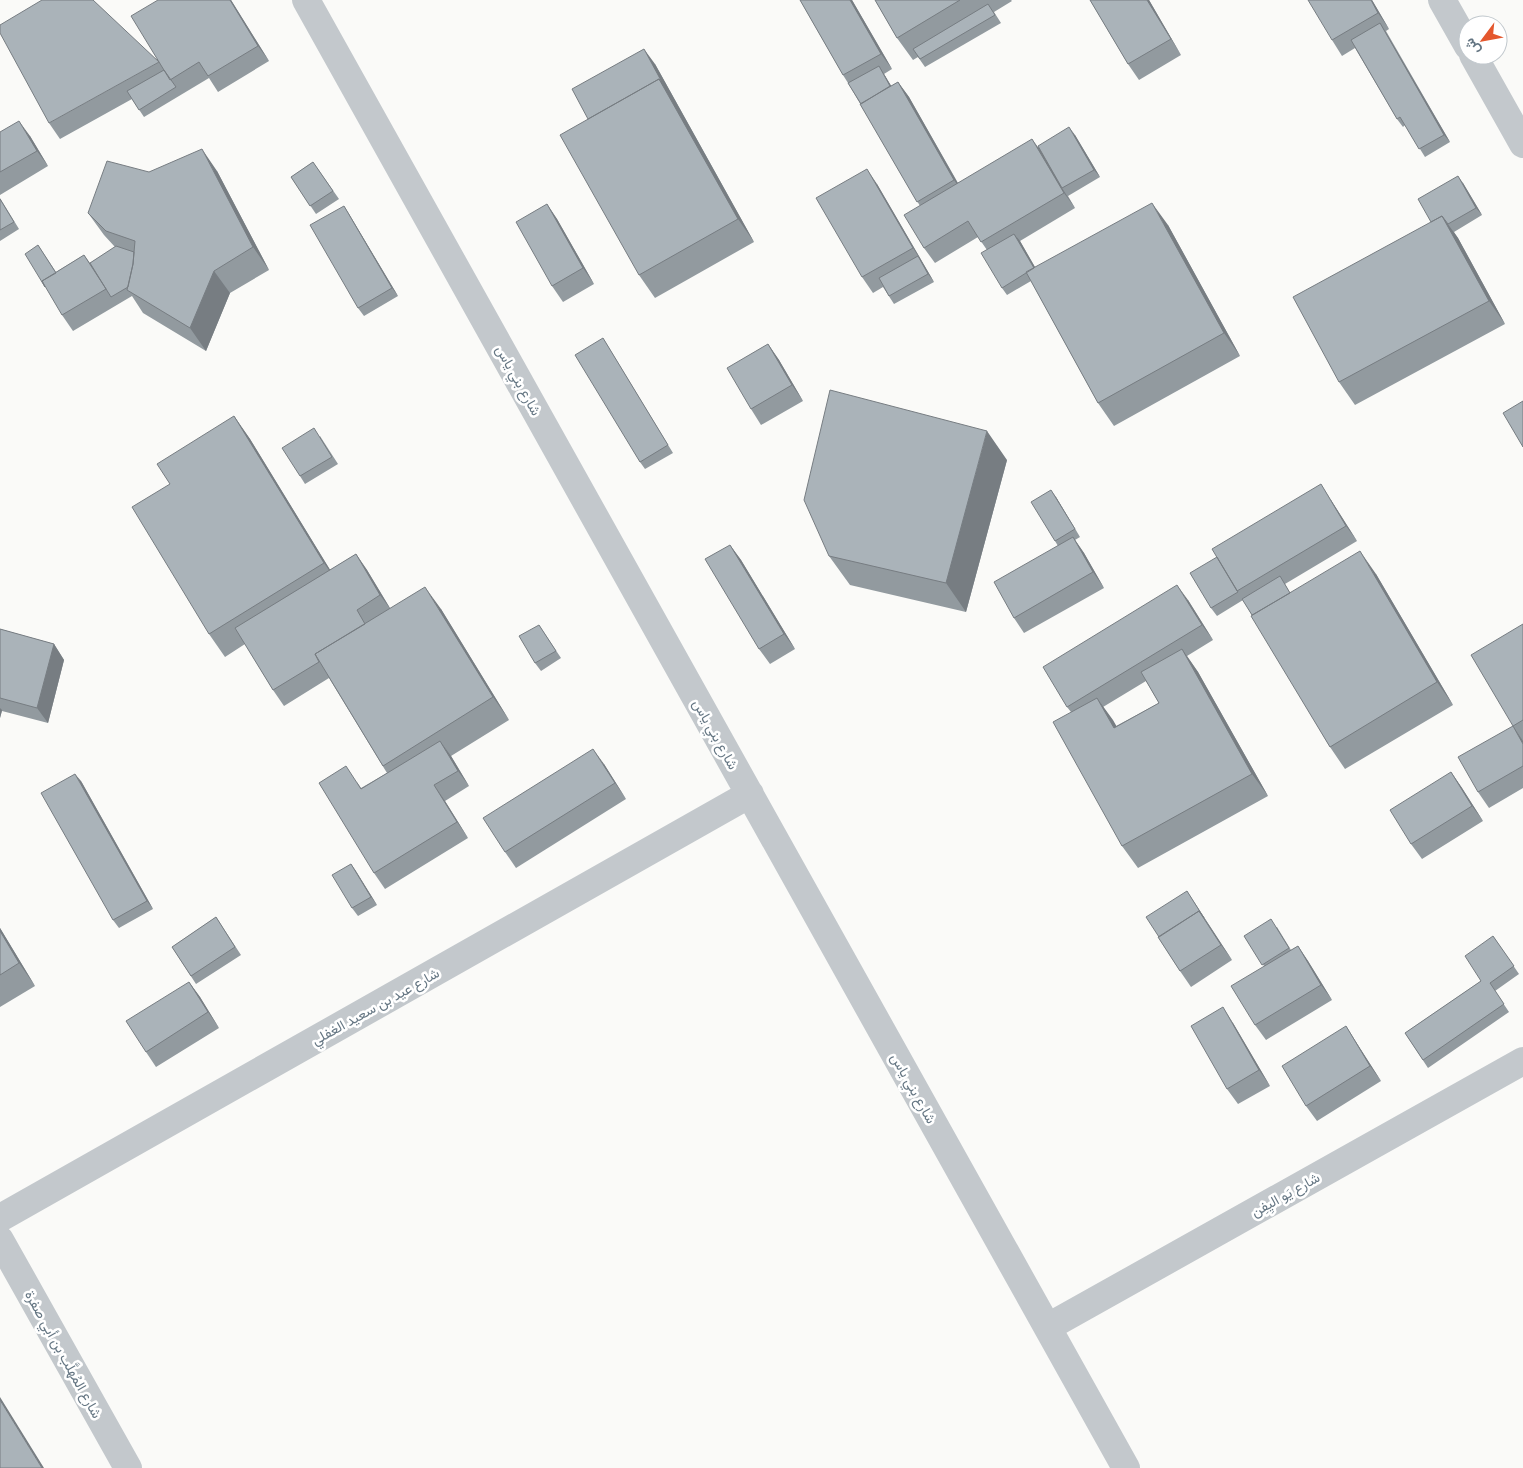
<svg xmlns="http://www.w3.org/2000/svg" width="1523" height="1468" viewBox="0 0 1523 1468" font-family="'Golos Text',Vazirmatn,sans-serif">
	<style>
		.lines { fill: none; stroke-linecap: round; stroke-linejoin: round }
		.minor { stroke: #c3c8cc; stroke-width: 28 }
		.wall { fill: #929a9f; fill-rule: evenodd }
		.shaded-wall { fill: #777d82 }
		.building { fill: #aab3b9; stroke: #777d82 }
		.labels { text-anchor: middle; dominant-baseline: central; stroke-width: 5; stroke-linejoin: round; paint-order: stroke }
		.street-label { font-size: 14px; fill: #657683; stroke: #fff }
	</style>
	<rect width="100%" height="100%" fill="#fafaf8"/>
	<g class="lines">
		<path class="minor" d="M 306,0 L 1126,1468
			M 1442,0 L 1468,46
			M 1473,55 L 1523,144
			M 0,1218 L 750,794
			M 0,1240 L 128,1468
			M 1048,1327 L 1523,1061"/>
	</g>
	<path class="wall" d="M 158,0 L 231,0 L 269,61 L 218,92 L 209,78 L 144,117 L 132,99 L 60,139 L 49,123 L 159,62 Z
		M 800,0 L 852,0 L 892,69 L 884,74 L 891,86 L 898,82 L 909,97 L 958,183 L 1038,147 L 1075,135 L 1100,177 L 1068,196 L 1075,208 L 1020,241 L 1035,267 L 1168,225 L 1240,356 L 1114,426 L 1098,403 L 1031,281 L 1007,295 L 1002,288 L 987,250 L 978,237 L 935,263 L 924,248 L 920,206 L 848,83 L 843,75 Z
		M 875,0 L 1011,0 L 1012,1 L 994,12 L 1001,23 L 925,67 L 918,57 L 913,60 L 897,38 Z
		M 1090,0 L 1149,0 L 1181,55 L 1139,80 L 1128,64 Z
		M 1372,0 L 1389,29 L 1386,31 L 1450,142 L 1425,157 L 1405,125 L 1403,127 L 1397,119 L 1355,48 L 1342,56 L 1332,40 Z
		M 655,64 L 754,242 L 655,298 L 639,275 L 588,119 Z
		M 0,132 L 30,136 L 48,166 L 0,195 Z
		M 313,162 L 339,199 L 316,214 L 291,177 Z
		M 217,171 L 269,270 L 230,293 L 206,351 L 143,313 L 132,296 L 73,331 L 62,315 L 38,245 L 56,272 L 84,255 L 90,263 L 115,247 L 104,235 L 88,213 L 149,172 Z
		M 1463,183 L 1482,215 L 1454,232 L 1458,238 L 1505,324 L 1355,405 L 1339,382 L 1431,222 Z
		M 877,184 L 934,282 L 894,304 L 883,287 L 873,293 L 862,277 Z
		M 0,198 L 19,229 L 0,241 Z
		M 547,204 L 557,219 L 594,284 L 563,302 L 552,286 Z
		M 344,206 L 349,214 L 398,296 L 364,316 L 358,308 Z
		M 603,338 L 673,453 L 645,469 L 640,462 Z
		M 768,344 L 779,360 L 803,401 L 761,425 L 751,409 Z
		M 234,416 L 250,439 L 330,570 L 356,554 L 367,570 L 390,608 L 441,609 L 509,720 L 451,756 L 469,786 L 445,801 L 468,838 L 385,889 L 374,873 L 357,782 L 361,788 L 387,773 L 329,678 L 284,706 L 273,690 L 245,644 L 225,657 L 209,634 L 170,484 Z
		M 320,436 L 338,464 L 305,484 L 300,476 Z
		M 1007,460 L 966,612 L 850,585 L 829,556 Z
		M 1056,497 L 1080,537 L 1075,540 L 1084,553 L 1104,588 L 1024,633 L 1014,618 L 1058,546 L 1055,541 Z
		M 1331,500 L 1357,541 L 1285,584 L 1290,593 L 1376,574 L 1453,705 L 1345,769 L 1330,747 L 1243,600 L 1217,616 L 1211,608 Z
		M 730,545 L 741,560 L 795,649 L 770,664 L 759,649 Z
		M 1188,600 L 1213,640 L 1187,656 L 1198,672 L 1268,796 L 1138,868 L 1122,846 L 1071,712 L 1067,707 ZM 1146,681 L 1159,703 L 1116,726 L 1103,707 Z
		M 1523,624 L 1523,788 L 1489,808 L 1478,792 L 1513,726 Z
		M 539,625 L 561,658 L 541,671 L 535,663 Z
		M 0,629 L 54,644 L 64,660 L 48,723 L 2,711 L 0,718 Z
		M 604,764 L 626,799 L 516,868 L 505,852 Z
		M 1451,772 L 1462,788 L 1483,821 L 1422,859 L 1411,844 Z
		M 81,781 L 153,909 L 119,928 L 113,920 Z
		M 351,864 L 377,905 L 358,916 L 352,908 Z
		M 1187,891 L 1232,960 L 1191,987 L 1180,971 L 1158,937 Z
		M 216,917 L 241,955 L 196,984 L 172,947 Z
		M 1277,927 L 1291,950 L 1298,946 L 1308,961 L 1332,1000 L 1266,1040 L 1255,1025 L 1264,966 L 1244,936 Z
		M 0,928 L 35,986 L 0,1007 Z
		M 1493,936 L 1519,974 L 1495,991 L 1509,1012 L 1428,1068 L 1405,1033 L 1481,981 Z
		M 189,982 L 200,997 L 219,1028 L 156,1067 L 146,1052 Z
		M 1233,1023 L 1270,1086 L 1238,1104 L 1227,1089 Z
		M 1346,1026 L 1356,1042 L 1381,1081 L 1317,1121 L 1306,1106 Z"/>
	<path class="shaded-wall" d="M 230,0 L 231,0 L 269,61 L 258,46 Z
		M 850,0 L 852,0 L 892,69 L 881,54 Z
		M 1147,0 L 1149,0 L 1181,55 L 1171,39 Z
		M 1371,0 L 1372,0 L 1389,29 L 1378,13 Z
		M 1380,23 L 1385,31 L 1450,142 L 1444,135 Z
		M 644,49 L 655,64 L 754,242 L 738,219 L 659,79 Z
		M 879,66 L 884,74 L 901,102 L 895,95 Z
		M 898,82 L 909,97 L 965,196 L 954,180 Z
		M 19,121 L 30,136 L 48,166 L 37,151 Z
		M 1069,127 L 1075,135 L 1100,177 L 1094,170 Z
		M 1032,139 L 1043,154 L 1062,188 L 1075,208 L 1064,193 Z
		M 202,149 L 217,171 L 269,270 L 253,247 Z
		M 867,169 L 877,184 L 934,282 L 928,274 L 918,256 L 913,248 Z
		M 1458,176 L 1463,183 L 1482,215 L 1476,208 Z
		M 1152,203 L 1168,225 L 1240,356 L 1224,333 Z
		M 547,204 L 557,219 L 594,284 L 583,268 Z
		M 344,206 L 349,214 L 398,296 L 392,288 Z
		M 1442,216 L 1458,238 L 1505,324 L 1489,301 Z
		M 1014,234 L 1020,241 L 1040,276 L 1034,268 Z
		M 214,271 L 230,293 L 206,351 L 190,328 Z
		M 768,344 L 779,360 L 803,401 L 792,385 Z
		M 234,416 L 250,439 L 340,586 L 324,563 Z
		M 987,431 L 1007,460 L 966,612 L 946,583 Z
		M 1321,484 L 1331,500 L 1357,541 L 1346,526 Z
		M 1051,490 L 1056,497 L 1080,537 L 1075,529 Z
		M 1073,537 L 1084,553 L 1104,588 L 1093,572 Z
		M 730,545 L 741,560 L 795,649 L 784,634 Z
		M 1360,551 L 1376,574 L 1453,705 L 1437,682 Z
		M 356,554 L 367,570 L 391,610 L 380,595 Z
		M 1177,585 L 1188,600 L 1213,640 L 1202,625 Z
		M 425,587 L 441,609 L 509,720 L 493,697 Z
		M 54,644 L 64,660 L 48,723 L 37,708 Z
		M 1182,649 L 1198,672 L 1268,796 L 1252,774 Z
		M 1097,698 L 1113,720 L 1130,750 L 1114,728 Z
		M 0,708 L 2,710 L 0,718 Z
		M 1513,726 L 1523,741 L 1523,744 Z
		M 440,741 L 451,756 L 469,786 L 458,771 Z
		M 593,749 L 604,764 L 626,799 L 615,783 Z
		M 1451,772 L 1462,788 L 1483,821 L 1472,806 Z
		M 75,774 L 81,781 L 153,909 L 147,901 Z
		M 434,785 L 445,801 L 468,838 L 457,822 Z
		M 351,864 L 356,871 L 377,905 L 371,897 Z
		M 1192,899 L 1232,960 L 1221,945 Z
		M 0,928 L 35,986 L 19,963 L 0,931 Z
		M 1298,946 L 1308,961 L 1332,1000 L 1321,985 Z
		M 189,982 L 200,997 L 219,1028 L 208,1012 Z
		M 1223,1007 L 1233,1023 L 1270,1086 L 1259,1070 Z
		M 1346,1026 L 1356,1042 L 1381,1081 L 1370,1066 Z
		M 0,1397 L 44,1468 L 42,1468 L 0,1400 Z"/>
	<path class="building" d="M 42,0 L 93,0 L 159,62 L 49,123 L 0,33 L 0,25 Z
		M 158,0 L 230,0 L 258,46 L 208,76 L 199,62 L 170,80 L 131,16 Z
		M 800,0 L 850,0 L 881,54 L 843,75 Z
		M 875,0 L 960,0 L 897,38 Z
		M 1090,0 L 1147,0 L 1171,39 L 1128,64 Z
		M 1308,0 L 1371,0 L 1378,13 L 1332,40 Z
		M 988,4 L 995,15 L 920,59 L 913,49 Z
		M 1380,23 L 1444,135 L 1419,149 L 1400,117 L 1397,119 L 1351,40 Z
		M 644,49 L 664,86 L 659,79 L 588,119 L 572,89 Z
		M 879,66 L 890,86 L 861,104 L 848,83 Z
		M 164,70 L 176,87 L 139,110 L 127,91 Z
		M 659,79 L 738,219 L 639,275 L 560,135 Z
		M 898,82 L 954,180 L 917,202 L 860,104 Z
		M 19,121 L 37,151 L 0,172 L 0,132 Z
		M 1069,127 L 1094,170 L 1062,188 L 1038,146 Z
		M 1032,139 L 1064,193 L 981,242 L 968,221 L 924,248 L 904,215 Z
		M 202,149 L 253,247 L 214,271 L 190,328 L 127,290 L 133,264 L 135,241 L 106,231 L 88,213 L 107,161 L 149,172 Z
		M 313,162 L 333,191 L 310,206 L 291,177 Z
		M 867,169 L 913,248 L 862,277 L 816,198 Z
		M 1458,176 L 1476,208 L 1448,224 L 1442,216 L 1431,222 L 1418,199 Z
		M 0,199 L 14,222 L 0,230 Z
		M 1152,203 L 1224,333 L 1098,403 L 1026,272 Z
		M 547,204 L 583,268 L 552,286 L 516,222 Z
		M 344,206 L 392,288 L 358,308 L 310,225 Z
		M 1442,216 L 1489,301 L 1339,382 L 1293,297 Z
		M 1014,234 L 1034,268 L 1002,288 L 981,253 Z
		M 38,245 L 56,273 L 42,281 L 45,287 L 25,254 Z
		M 116,246 L 134,252 L 133,264 L 128,287 L 111,297 L 90,263 Z
		M 84,255 L 106,289 L 62,315 L 42,281 Z
		M 918,256 L 928,274 L 889,296 L 879,278 Z
		M 603,338 L 668,445 L 640,462 L 575,355 Z
		M 768,344 L 792,385 L 751,409 L 727,368 Z
		M 830,390 L 987,431 L 946,583 L 829,556 L 804,500 Z
		M 1523,401 L 1523,447 L 1503,413 Z
		M 234,416 L 324,563 L 209,634 L 132,507 L 170,484 L 157,464 Z
		M 314,428 L 332,457 L 300,476 L 282,448 Z
		M 1321,484 L 1346,526 L 1237,591 L 1212,549 Z
		M 1051,490 L 1075,529 L 1055,541 L 1031,502 Z
		M 1073,537 L 1093,572 L 1014,618 L 994,582 Z
		M 730,545 L 784,634 L 759,649 L 705,559 Z
		M 1360,551 L 1437,682 L 1330,747 L 1251,616 Z
		M 356,554 L 380,595 L 357,610 L 365,624 L 315,654 L 319,662 L 273,690 L 235,628 Z
		M 1217,557 L 1238,592 L 1211,608 L 1190,573 Z
		M 1280,576 L 1290,593 L 1252,615 L 1242,599 Z
		M 1177,585 L 1202,625 L 1067,707 L 1043,667 Z
		M 425,587 L 493,697 L 383,766 L 315,654 Z
		M 1523,624 L 1523,720 L 1513,726 L 1471,655 Z
		M 539,625 L 556,651 L 535,663 L 519,636 Z
		M 0,629 L 54,644 L 37,708 L 0,698 Z
		M 1182,649 L 1252,774 L 1122,846 L 1053,722 L 1097,698 L 1114,728 L 1159,703 L 1141,672 Z
		M 1513,726 L 1523,744 L 1523,766 L 1478,792 L 1458,757 Z
		M 440,741 L 458,771 L 434,785 L 457,822 L 374,873 L 319,783 L 346,766 L 361,789 Z
		M 593,749 L 615,783 L 505,852 L 483,818 Z
		M 1451,772 L 1472,806 L 1411,844 L 1390,810 Z
		M 75,774 L 147,901 L 113,920 L 41,793 Z
		M 351,864 L 371,897 L 352,908 L 332,875 Z
		M 1187,891 L 1204,918 L 1199,911 L 1159,937 L 1146,917 Z
		M 1199,911 L 1221,945 L 1180,971 L 1158,937 Z
		M 216,917 L 235,947 L 191,976 L 172,947 Z
		M 1271,919 L 1289,948 L 1262,965 L 1244,936 Z
		M 0,931 L 19,963 L 0,975 Z
		M 1493,936 L 1514,966 L 1490,983 L 1504,1004 L 1423,1060 L 1405,1033 L 1481,981 L 1465,956 Z
		M 1298,946 L 1321,985 L 1255,1025 L 1231,986 Z
		M 189,982 L 208,1012 L 146,1052 L 126,1021 Z
		M 1223,1007 L 1259,1070 L 1227,1089 L 1191,1026 Z
		M 1346,1026 L 1370,1066 L 1306,1106 L 1282,1066 Z
		M 0,1400 L 42,1468 L 0,1468 Z"/>
	<g class="labels">
		<g class="street-label">
			<text transform="translate(519 380) rotate(61)">شارع بني ياس</text>
			<text transform="translate(716 734) rotate(61)">شارع بني ياس</text>
			<text transform="translate(375 1006) rotate(-29)">شارع عيد بن سعيد الغفلي</text>
			<text transform="translate(914 1088) rotate(61)">شارع بني ياس</text>
			<text transform="translate(1285 1194) rotate(-29)">شارع يَو اليِفِن</text>
			<text transform="translate(64 1354) rotate(61)">شارع المُهلَّب بن أبي صفرة</text>
		</g>
	</g>
	<g transform="translate(1483 40) rotate(238)"><circle r="24" fill="#ffffff" stroke="#c1c8cd"/>
	<path d="M0-4L9 19L0 12L-9 19Z" fill="#e4572e"/>
	<text y="-8" font-size="14" font-weight="bold" text-anchor="middle" fill="#657683">ش</text>
	</g>
</svg>
